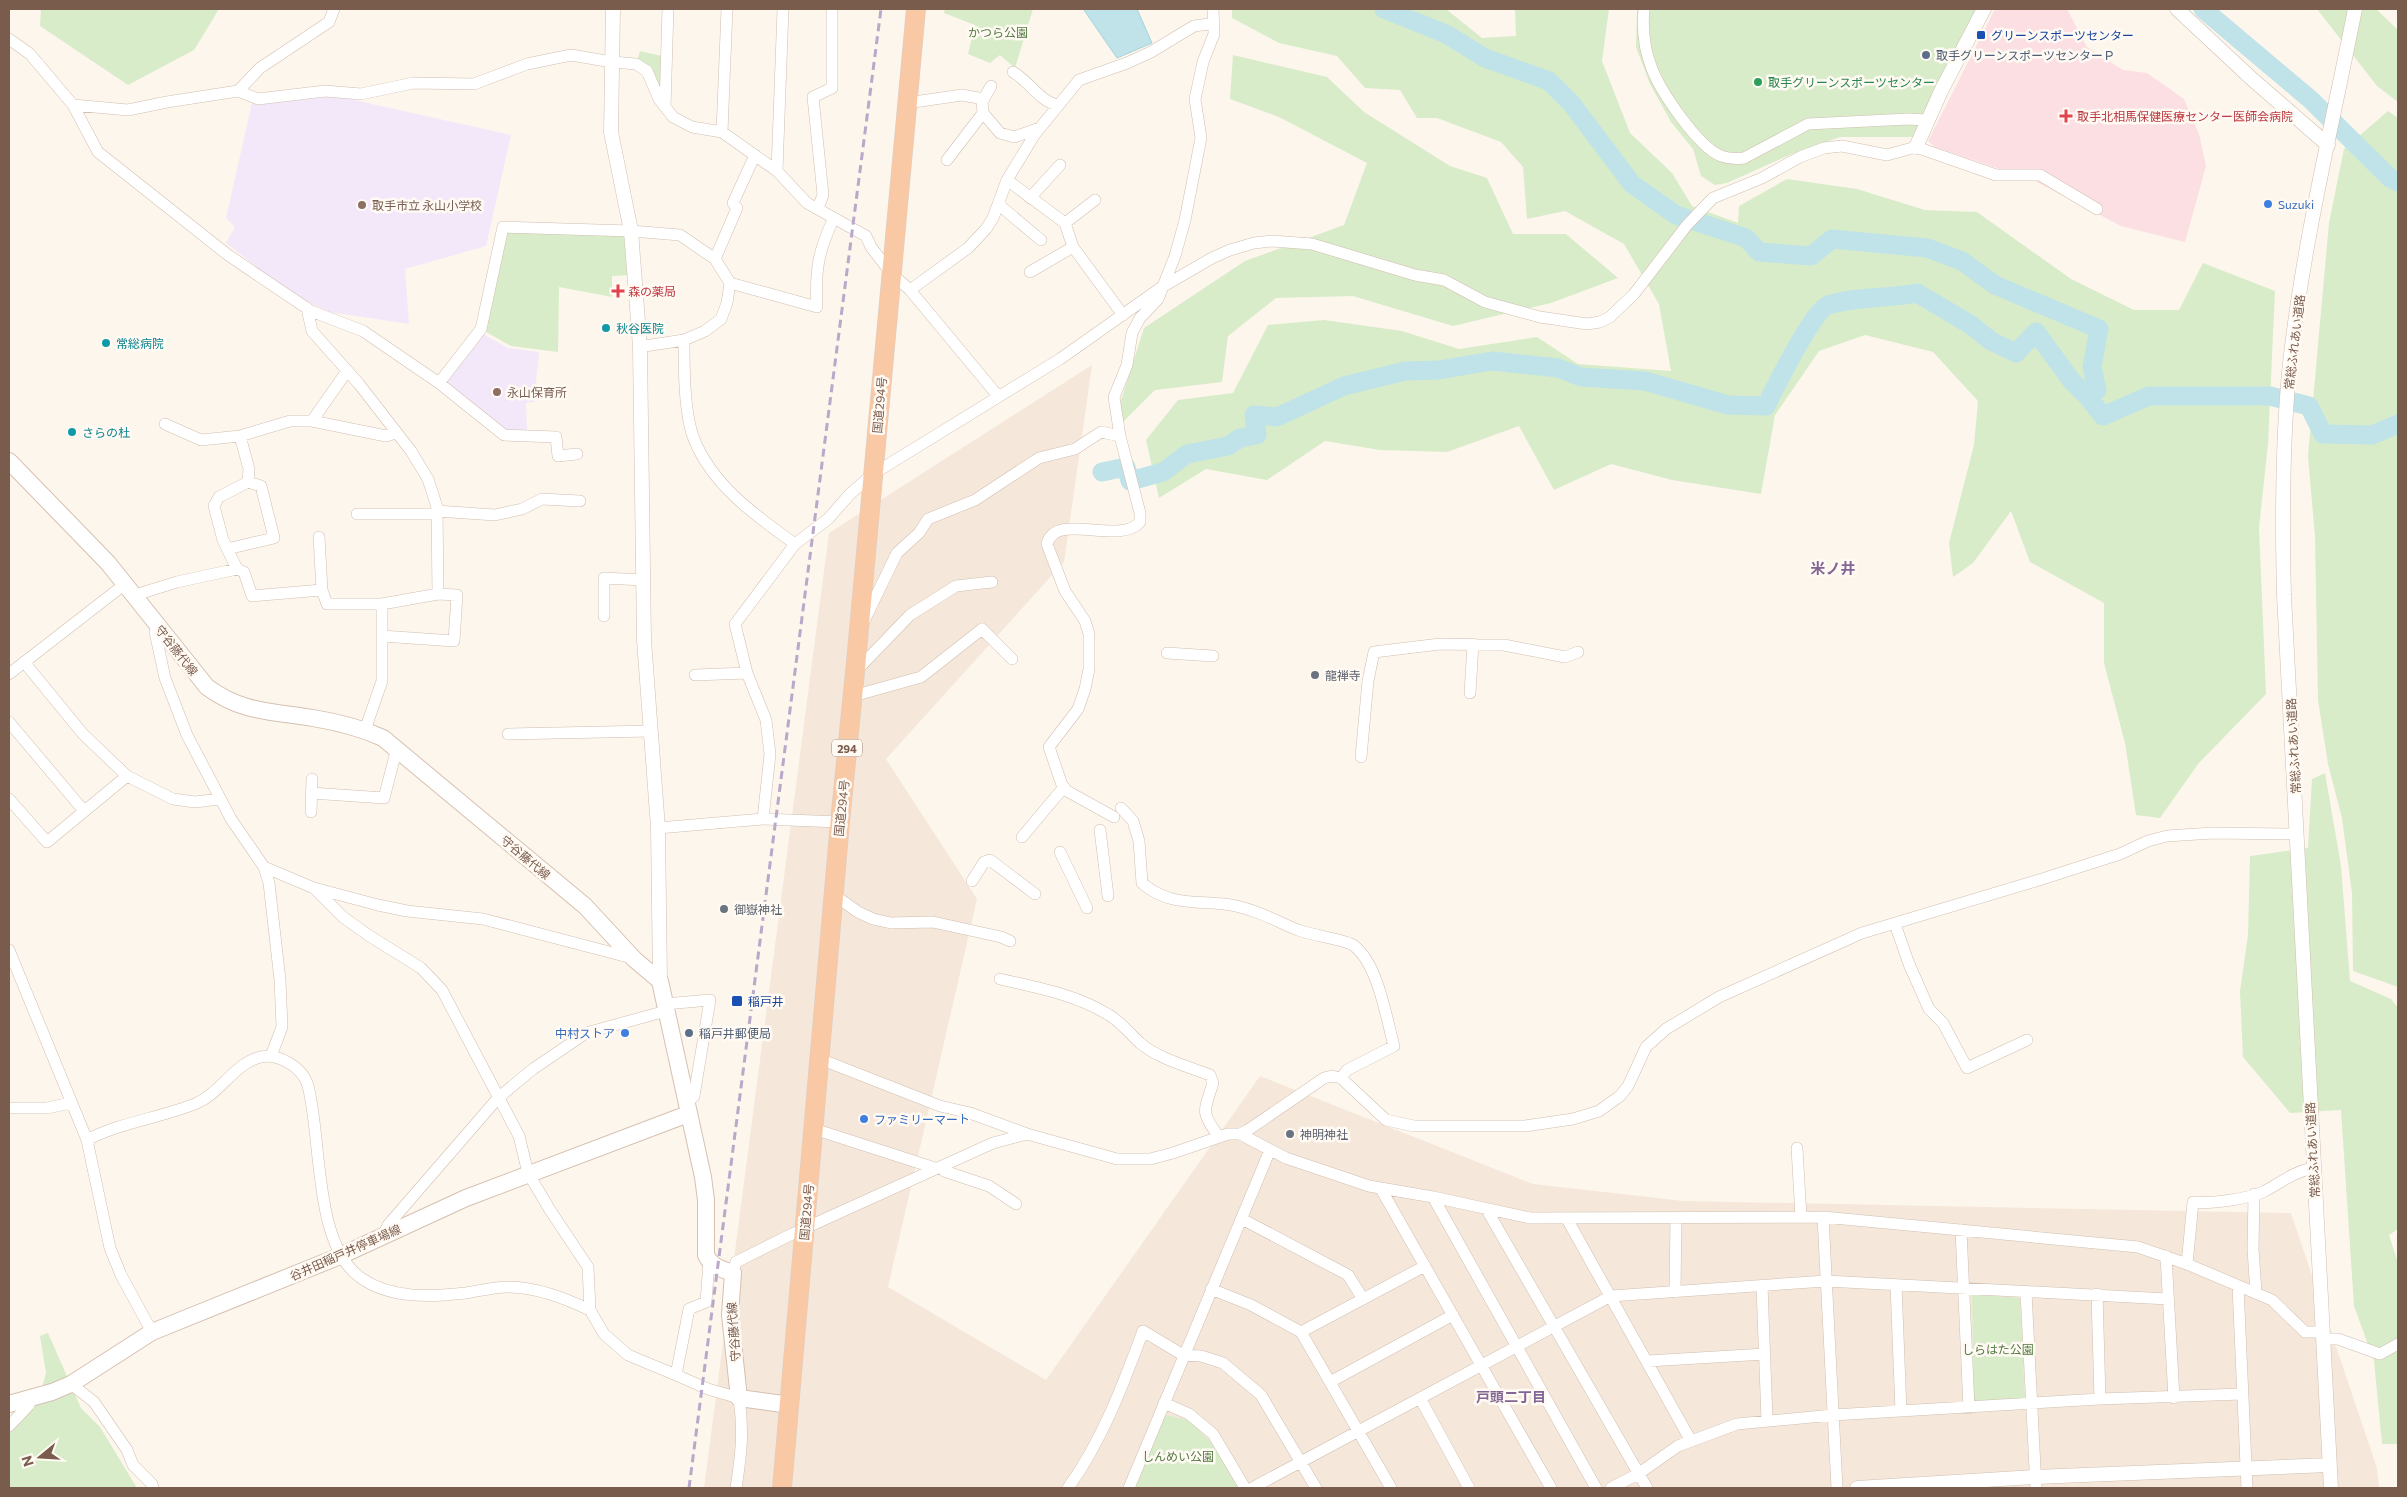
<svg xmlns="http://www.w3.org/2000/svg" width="2407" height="1497" viewBox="0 0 2407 1497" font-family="Commissioner,'Noto Sans JP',sans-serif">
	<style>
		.residential { fill: #f5e8da }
		.education { fill: #f3e8fa }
		.medical { fill: #fbdfe3 }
		.green { fill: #d8ecc9 }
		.water { fill: #bfe3e8; stroke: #a5d3da }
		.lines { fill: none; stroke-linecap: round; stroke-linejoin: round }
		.river { stroke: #bfe3e8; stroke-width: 19 }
		.minor-casing { stroke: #d1beb0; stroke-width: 12 }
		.tertiary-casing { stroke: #d1beb0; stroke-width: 15 }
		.secondary-casing { stroke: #d6c0b0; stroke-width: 18 }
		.trunk-casing { stroke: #dad1cd; stroke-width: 20 }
		.minor { stroke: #fff; stroke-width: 11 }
		.tertiary { stroke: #fff; stroke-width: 14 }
		.secondary { stroke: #fff; stroke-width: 16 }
		.trunk { stroke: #f9c8a4; stroke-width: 19 }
		.rail { stroke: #b9a8c9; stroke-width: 3; stroke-dasharray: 8 5; stroke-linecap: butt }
		.transit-dot { fill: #1a4fb4; stroke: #fffaf3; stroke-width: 2 }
		.service-dot { fill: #5c6f8a; stroke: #fffaf3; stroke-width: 2 }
		.leisure-dot { fill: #2e9e5b; stroke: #fffaf3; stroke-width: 2 }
		.health-dot { fill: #e0444e; stroke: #fffaf3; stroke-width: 2 }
		.shop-dot { fill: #3f7fe0; stroke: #fffaf3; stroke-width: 2 }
		.education-dot { fill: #8d6e63; stroke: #fffaf3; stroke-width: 2 }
		.culture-dot { fill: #0f9aa8; stroke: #fffaf3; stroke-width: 2 }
		.worship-dot { fill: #6b7280; stroke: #fffaf3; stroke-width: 2 }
		.labels { text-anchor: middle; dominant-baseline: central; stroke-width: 5; stroke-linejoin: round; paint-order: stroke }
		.shield { fill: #fffaf3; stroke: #a28b7f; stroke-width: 1 }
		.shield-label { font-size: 11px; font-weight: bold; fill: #7a5c4d }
		.park-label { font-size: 12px; fill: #537a41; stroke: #fffaf3 }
		.transit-label { font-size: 12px; fill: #164399; stroke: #fffaf3; text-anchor: start }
		.service-label { font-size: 12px; fill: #4e5e75; stroke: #fffaf3; text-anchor: start }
		.leisure-label { font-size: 12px; fill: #27864d; stroke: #fffaf3; text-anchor: start }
		.health-label { font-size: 12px; fill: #be3a42; stroke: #fffaf3; text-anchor: start }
		.shop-label { font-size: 12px; fill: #366cbe; stroke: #fffaf3; text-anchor: start }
		.education-label { font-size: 12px; fill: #785e54; stroke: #fffaf3; text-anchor: start }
		.culture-label { font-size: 12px; fill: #0d838f; stroke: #fffaf3; text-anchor: start }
		.street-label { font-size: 12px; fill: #7a5c4d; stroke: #fffaf3 }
		.worship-label { font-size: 12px; fill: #5b616d; stroke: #fffaf3; text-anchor: start }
		.neighbourhood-label { font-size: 14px; font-weight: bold; fill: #846695; stroke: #fffaf3 }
		.quarter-label { font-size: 15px; font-weight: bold; fill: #846695; stroke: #fffaf3 }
	</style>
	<rect width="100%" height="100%" fill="#fdf6ec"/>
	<path class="residential" d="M 1092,365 L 1064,562 L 886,759 L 977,899 L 888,1287 L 1046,1380 L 1260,1076 L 1533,1184 L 1684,1201 L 2291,1213 L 2377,1468 L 2379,1488 L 704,1488 L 829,533 Z"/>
	<path class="education" d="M 336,96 L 511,135 L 486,246 L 405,269 L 409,324 L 330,312 L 292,295 L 226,243 L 235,227 L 226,218 L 252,103 L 265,104 Z
		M 483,334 L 508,348 L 539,352 L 534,402 L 526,403 L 527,432 L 507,431 L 447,382 Z"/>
	<path class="medical" d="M 1995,9 L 2067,9 L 2087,47 L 2123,70 L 2147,73 L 2184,99 L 2199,134 L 2206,166 L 2185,242 L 2121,226 L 2035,181 L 1935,147 L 1928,141 Z"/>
	<path class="green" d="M 41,9 L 219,9 L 194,50 L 128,85 L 40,26 Z
		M 945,9 L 1033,9 L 1015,68 L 1000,55 L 990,63 L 968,54 L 975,25 L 944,13 Z
		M 1232,9 L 1446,9 L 1482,38 L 1516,36 L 1515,9 L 1609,9 L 1602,61 L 1630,133 L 1672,173 L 1692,206 L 1738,223 L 1739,206 L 1787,179 L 1857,189 L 1925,210 L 1977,212 L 2071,279 L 2134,310 L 2179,310 L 2203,263 L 2275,291 L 2268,444 L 2259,528 L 2266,694 L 2198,764 L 2160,818 L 2136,815 L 2125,743 L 2104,663 L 2104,603 L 2030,562 L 2011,511 L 1973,563 L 1953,577 L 1949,543 L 1974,445 L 1978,401 L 1933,352 L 1865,335 L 1819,351 L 1775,415 L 1761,494 L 1672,480 L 1611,464 L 1554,490 L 1519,426 L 1447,452 L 1380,450 L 1325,441 L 1267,480 L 1206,469 L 1159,498 L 1146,440 L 1178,400 L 1233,393 L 1268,325 L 1324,320 L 1402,331 L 1459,349 L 1537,337 L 1578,364 L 1671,371 L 1659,304 L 1624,244 L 1565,211 L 1527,219 L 1523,167 L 1501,142 L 1437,118 L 1417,118 L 1400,90 L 1365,88 L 1337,56 L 1279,43 L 1232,18 Z
		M 1637,9 L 1977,9 L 1944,70 L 1915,137 L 1840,137 L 1794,153 L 1727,183 L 1715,185 L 1701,176 L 1693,149 L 1671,122 L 1650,84 L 1636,47 Z
		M 2317,9 L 2376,9 L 2398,30 L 2398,102 L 2377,86 Z
		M 640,51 L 666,57 L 665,107 L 636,64 Z
		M 1233,55 L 1327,77 L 1364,112 L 1450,166 L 1487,178 L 1513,234 L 1566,234 L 1618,278 L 1551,303 L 1453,326 L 1353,296 L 1276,298 L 1228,336 L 1222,382 L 1155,390 L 1110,435 L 1144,328 L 1245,261 L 1344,225 L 1367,163 L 1279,117 L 1230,99 Z
		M 2388,111 L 2398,118 L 2398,987 L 2353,971 L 2352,893 L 2342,818 L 2328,764 L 2318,700 L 2315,537 L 2308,456 L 2329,223 L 2344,149 Z
		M 503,227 L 631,231 L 634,275 L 612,276 L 612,297 L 559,287 L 558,352 L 511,346 L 481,329 Z
		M 2325,773 L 2341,866 L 2350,981 L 2391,999 L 2398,1008 L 2398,1229 L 2389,1235 L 2398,1263 L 2398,1444 L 2382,1444 L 2374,1361 L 2354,1306 L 2341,1110 L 2290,1113 L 2243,1057 L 2240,991 L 2248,935 L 2250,856 L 2308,848 L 2312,779 Z
		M 1972,1294 L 2020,1298 L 2025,1400 L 1974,1402 Z
		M 48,1333 L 81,1408 L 100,1427 L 137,1488 L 9,1488 L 9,1417 L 40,1395 L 46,1373 L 40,1336 Z
		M 1159,1413 L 1191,1421 L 1213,1445 L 1245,1488 L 1129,1488 Z"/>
	<path class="water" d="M 1087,9 L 1137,9 L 1152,43 L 1117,58 L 1084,10 Z"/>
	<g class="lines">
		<path class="river" d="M 1384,9 L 1446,34 L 1485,58 L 1549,81 L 1571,103 L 1632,184 L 1676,215 L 1746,238 L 1759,252 L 1811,256 L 1832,239 L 1927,248 L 1962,261 L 1995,285 L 2099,329 L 2092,367 L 2097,390 L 2087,396 L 2103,416 L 2149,396 L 2270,396 L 2309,406 L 2323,434 L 2372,435 L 2398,424
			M 2203,9 L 2311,100 L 2390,178 L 2398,182
			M 1102,472 L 1126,467 L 1130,481 L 1163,472 L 1187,454 L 1228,446 L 1240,438 L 1257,435 L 1254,415 L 1277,417 L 1344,386 L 1405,371 L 1439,370 L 1492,361 L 1558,368 L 1581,377 L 1645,381 L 1728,405 L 1766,406 C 1775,388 1813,310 1828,305 C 1856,296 1888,299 1917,293 L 1971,325 L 1991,341 L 2016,353 L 2036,332 L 2071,380 L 2087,396"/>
		<g class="minor-casing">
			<path id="minor" d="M 1644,9 C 1642,30 1644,49 1652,69 C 1661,92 1698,147 1721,156 C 1729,159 1736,159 1744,158 L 1808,124 L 1908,119 L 1927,120
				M 9,39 L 30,54 L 73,105 L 128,110 L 167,102 L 238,91 L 258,99 L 325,91 L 361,94 L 413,83 L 474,84 L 527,64 L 571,55 L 612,62 L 636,64 L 647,71 L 659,99 L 673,117 L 692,127 L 722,132 L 777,171 L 807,203 L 866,236 L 871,247 L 891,273 L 910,290 L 998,396
				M 1013,72 C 1029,81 1040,102 1058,105
				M 991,86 L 982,102 L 983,113 L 1000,133 L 1014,137 L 1040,128
				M 238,91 L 260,68 L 329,22 L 334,9
				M 907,103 L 962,95 L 984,99
				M 73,105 L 98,152 L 228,255 L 311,311 L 363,331 L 439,383 L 481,329 L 503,227 L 631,231 L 680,235 L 715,259 L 730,283 L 727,303 L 721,319 L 705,331 L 684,340 L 645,346
				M 665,107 L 668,9
				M 722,132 L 727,9
				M 947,160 L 983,113
				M 777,171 L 783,9
				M 1007,180 L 1065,223 L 1073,247 L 1123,315
				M 1030,198 L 1060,165
				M 998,204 L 1041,240
				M 818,208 L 823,195 L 813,97 L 832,88 L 832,9
				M 1065,223 L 1095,200
				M 715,259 L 737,208 L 733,203 L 755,155
				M 1030,272 L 1073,247
				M 730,283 L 817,307 C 815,271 818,251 834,218
				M 910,290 L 968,248 L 986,229 L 993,218 L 1007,180 L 1035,134 L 1079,80 L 1127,63 L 1151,52 L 1194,26 L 1209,24 L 1214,21
				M 307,308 L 312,331 L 359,384 L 411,451 L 428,479 L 437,507 L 438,594 L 457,595 L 454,641 L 382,636 L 382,681 L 365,730
				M 684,340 C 684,367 684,414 694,439 C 712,485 756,516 795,544
				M 347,371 L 312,421 L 386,436 L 396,433
				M 439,383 L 504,435 L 556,437 L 558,456 L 577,454
				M 165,424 L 201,440 L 240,436 L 290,421 L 312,421
				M 437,511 L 495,515 L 522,509 L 542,499 L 580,501
				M 357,514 L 436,514
				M 319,537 L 322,590
				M 227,549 L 274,538 L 261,486 L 248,482
				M 237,569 L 223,540 L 214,506 L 219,497 L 248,482 L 249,469 L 240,436
				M 135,595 L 177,582 L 237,569 L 244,572 L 252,596 L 322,590 L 327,604 L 382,604 L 382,636
				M 382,604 L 438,594
				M 604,616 L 604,578 L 643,580
				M 863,623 L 897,553 L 919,533 L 928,519 L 975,500 L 1039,458 L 1075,449 L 1101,432 L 1120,436
				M 159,625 L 155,632 L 165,678 L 187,735 L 231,819 L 264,867 L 314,888 L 378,905 L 407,911 L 483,919 L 632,958
				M 1167,653 L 1213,656
				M 24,662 L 83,734 L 127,776 L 173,799 L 195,802 L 220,799
				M 855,672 L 910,615 L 956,586 L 992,582
				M 9,674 L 125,584
				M 695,675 L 747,673
				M 1470,693 L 1473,644
				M 853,696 L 921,677 L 982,629 L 1012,659
				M 9,722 L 84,811
				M 508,734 L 651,731
				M 1361,757 L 1368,681 L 1374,652 L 1440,644 L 1504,645 L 1565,657 L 1578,652
				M 311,793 L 384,798 L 397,748
				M 9,799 L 47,842 L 127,776
				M 1121,808 L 1133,821 L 1139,841 L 1142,883 C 1167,905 1193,901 1224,904 C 1251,907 1274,920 1298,930 C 1311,935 1346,940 1353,945 C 1378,963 1386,1017 1394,1046 L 1347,1070 L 1341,1078
				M 311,812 L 312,779
				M 1114,817 L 1067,791 L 1062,785 L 1049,747 L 1078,709 L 1085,689 L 1089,669 L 1089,634 L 1085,621 L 1065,591 L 1047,544 C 1055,511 1120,546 1140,522 L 1140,513 L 1120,436 L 1114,397 L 1127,365 L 1132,333 L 1140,318 L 1158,299 L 1175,256 L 1185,220 L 1201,138 L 1195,99 L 1203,62 L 1214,34 L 1213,9
				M 763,819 L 770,754 L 766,720 L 747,673 L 735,624 L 795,544 L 828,519 L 850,494 L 873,474 L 1060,359 L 1162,287 L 1212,258 L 1230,250 L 1254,243 L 1272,241 L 1312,244 L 1415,275 L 1444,280 L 1485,302 L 1540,317 L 1587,324 L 1600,322 L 1610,317 L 1634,294 L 1687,225 L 1713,198 L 1762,178 L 1800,157 L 1824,148 L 1842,146 L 1887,155 L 1916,147 L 1996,175 L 2040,175 L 2097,209
				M 658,828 L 763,819 L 840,822
				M 1100,830 L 1108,896
				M 1022,837 L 1064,787
				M 1060,852 L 1087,908
				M 264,867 L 269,883 L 280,980 L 282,1027 L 271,1056
				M 972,881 L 984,862 L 990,860 L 1035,894
				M 314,888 L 343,917 L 368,935 L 421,968 L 442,990 L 519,1136 L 528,1173 L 550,1210 L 588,1267 L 590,1310 L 604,1334 L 628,1355 L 676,1375 L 689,1309 L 706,1302 L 709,1262
				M 834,895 L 858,912 L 873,919 L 891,923 L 933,922 L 1001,937 L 1010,941
				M 1895,924 L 1909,964 L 1929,1009 L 1943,1023 L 1967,1068 L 2027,1040
				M 9,950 L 87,1140 L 110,1248 L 121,1275 L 152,1332
				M 1000,979 C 1038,988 1075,994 1109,1015 C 1121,1022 1129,1033 1140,1043 C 1159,1059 1187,1066 1210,1075 L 1213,1083 C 1204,1112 1200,1111 1219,1137
				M 665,1004 L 710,1000 L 694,1096 L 686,1104
				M 820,1059 L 940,1106 L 970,1113 L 1027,1134 L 1117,1159 L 1150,1159 L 1173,1153 L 1228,1134 L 1240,1134 L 1248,1130 L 1324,1078 L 1332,1076 L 1341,1078 L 1386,1120 L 1414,1126 L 1525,1126 L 1573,1119 L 1599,1111 L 1620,1096 L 1628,1086 L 1646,1047 L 1666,1029 L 1719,997 L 1862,933 L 2039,880 L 2120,854 L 2148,841 L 2167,836 L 2213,833 L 2297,834
				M 9,1108 L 47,1108 L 71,1103
				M 814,1129 L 935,1168
				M 1240,1134 L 1286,1158 L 1369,1186 L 1433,1197 L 1530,1218 L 1823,1217 L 2138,1247 L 2187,1264 L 2272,1300 L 2305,1332 L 2322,1332
				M 87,1140 C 121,1122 161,1118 197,1103 C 220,1093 233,1066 257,1058 C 276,1051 303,1067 308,1086 C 322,1138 313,1245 361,1278 C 391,1299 431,1297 466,1293 C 480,1291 494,1287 507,1287 C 537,1287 564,1298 590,1310
				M 1797,1148 L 1801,1217
				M 944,1171 L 989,1186 L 1016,1204
				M 1381,1189 L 1551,1488
				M 2254,1194 L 2253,1249 L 2256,1293
				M 1433,1197 L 1596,1488
				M 1487,1210 L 1647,1488
				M 1823,1217 L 1837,1488
				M 1242,1219 L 1348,1275 L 1363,1299
				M 1567,1219 L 1691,1441
				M 1961,1230 L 1969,1408
				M 383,1236 L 388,1225 L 498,1098 L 533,1069 L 586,1033 L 666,1011
				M 2166,1256 L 2174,1398
				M 2187,1264 L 2193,1202 C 2210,1204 2249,1199 2265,1191 C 2282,1182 2293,1172 2313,1168
				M 733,1273 L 736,1262 L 792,1234 L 993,1143 L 1027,1134
				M 1896,1285 L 1901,1411
				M 1762,1286 L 1767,1420
				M 2238,1286 L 2247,1488
				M 1211,1289 L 1251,1305 L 1301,1332 L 1391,1488
				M 1675,1292 L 1676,1218
				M 2026,1292 L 2036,1488
				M 2097,1294 L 2100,1399
				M 1301,1332 L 1425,1266
				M 2323,1339 L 2338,1339 L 2380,1354 L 2398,1344
				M 1648,1361 L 1765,1354
				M 676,1375 L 708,1389 L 739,1398 C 744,1432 741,1456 736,1488
				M 1330,1382 L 1453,1315
				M 71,1384 L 94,1402 L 127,1450 L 133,1465 L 152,1484 L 153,1488
				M 1420,1398 L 1469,1488
				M 1164,1403 L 1189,1414 L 1213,1434 L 1245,1488
				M 9,1426 L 29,1405 L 27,1399
				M 1068,1488 C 1102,1441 1123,1385 1143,1331 L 1183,1355 L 1201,1356 L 1223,1363 L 1261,1395 L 1316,1488
				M 1129,1488 L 1270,1150
				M 1252,1488 L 1611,1296 L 1826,1281 L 2168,1299
				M 1611,1488 L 1638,1474 L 1678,1446 L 1737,1424 L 1833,1415 L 2100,1399 L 2242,1394"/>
		</g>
		<g class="tertiary-casing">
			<path id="tertiary" d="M 613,9 L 611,132 L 631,231 L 640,347 L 644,640 L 658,828 L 660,981
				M 2177,9 L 2252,79 L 2328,145
				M 1916,147 L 1942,89 L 1984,9
				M 1857,1488 L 2035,1477 L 2329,1465
				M 2331,1488 L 2284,595 C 2282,517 2282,440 2290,363 C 2303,244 2332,126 2355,9"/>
		</g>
		<g class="secondary-casing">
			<path id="secondary" d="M 9,461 L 108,563 L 207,687 C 242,713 272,711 313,718 C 337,722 361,728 383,738 L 585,906 L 634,959 L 660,981 L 703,1177 L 706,1200 L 706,1255 C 711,1267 722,1269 733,1273 L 730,1315 L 739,1398 L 790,1405
				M 9,1404 L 52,1392 L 71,1384 L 152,1332 L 340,1256 L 466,1198 L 688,1114"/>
		</g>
		<g class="trunk-casing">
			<path id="trunk" d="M 782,1488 L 840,822 L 856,662 L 916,9"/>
		</g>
		<use href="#minor" class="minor"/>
		<use href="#tertiary" class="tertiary"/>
		<use href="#secondary" class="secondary"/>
		<use href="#trunk" class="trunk"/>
		<path class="rail" d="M 689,1488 L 881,9"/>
	</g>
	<g class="transit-dot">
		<rect x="1976" y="30" width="10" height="10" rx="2.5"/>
		<rect x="731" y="995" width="12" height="12" rx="2.5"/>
	</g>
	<g class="service-dot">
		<circle cx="1926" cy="55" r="5"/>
		<circle cx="689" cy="1033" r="5"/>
	</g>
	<circle class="leisure-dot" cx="1758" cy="82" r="5"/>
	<g class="health-dot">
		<path d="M2063.5 108.5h5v5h5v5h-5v5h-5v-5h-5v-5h5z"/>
		<path d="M615.5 283.5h5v5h5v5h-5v5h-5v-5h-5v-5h5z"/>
	</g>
	<g class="shop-dot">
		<circle cx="2268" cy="204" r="5"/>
		<circle cx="625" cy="1033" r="5"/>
		<circle cx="864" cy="1119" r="5"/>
	</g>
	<g class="education-dot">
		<circle cx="362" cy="205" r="5"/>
		<circle cx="497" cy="392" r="5"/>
	</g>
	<g class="culture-dot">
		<circle cx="606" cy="328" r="5"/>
		<circle cx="106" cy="343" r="5"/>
		<circle cx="72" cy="432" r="5"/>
	</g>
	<g class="worship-dot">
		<circle cx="1315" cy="675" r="5"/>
		<circle cx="724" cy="909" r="5"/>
		<circle cx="1290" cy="1134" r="5"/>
	</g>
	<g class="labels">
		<rect class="shield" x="832" y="739.5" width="30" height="17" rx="4"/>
		<g class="shield-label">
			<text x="847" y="748">294</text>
		</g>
		<g class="park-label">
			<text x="998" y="32">かつら公園</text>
			<text x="1998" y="1349">しらはた公園</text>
			<text x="1178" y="1456">しんめい公園</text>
		</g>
		<g class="transit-label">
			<text x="1991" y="35">グリーンスポーツセンター</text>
			<text x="748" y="1001">稲戸井</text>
		</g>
		<g class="service-label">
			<text x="1936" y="55">取手グリーンスポーツセンターＰ</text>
			<text x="699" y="1033">稲戸井郵便局</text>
		</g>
		<g class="leisure-label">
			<text x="1768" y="82">取手グリーンスポーツセンター</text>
		</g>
		<g class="health-label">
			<text x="2077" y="116">取手北相馬保健医療センター医師会病院</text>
			<text x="628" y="291">森の薬局</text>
		</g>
		<g class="shop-label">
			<text x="2278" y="204">Suzuki</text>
			<text x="615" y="1033" text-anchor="end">中村ストア</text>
			<text x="874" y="1119">ファミリーマート</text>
		</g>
		<g class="education-label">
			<text x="372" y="205">取手市立 永山小学校</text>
			<text x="507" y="392">永山保育所</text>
		</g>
		<g class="culture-label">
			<text x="616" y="328">秋谷医院</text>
			<text x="116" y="343">常総病院</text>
			<text x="82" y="432">さらの杜</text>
		</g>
		<g class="street-label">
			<text transform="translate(2294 342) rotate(-83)">常総ふれあい道路</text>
			<text transform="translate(879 405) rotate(-85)">国道294号</text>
			<text transform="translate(177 650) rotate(52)">守谷藤代線</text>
			<text transform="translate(2293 746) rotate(-93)">常総ふれあい道路</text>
			<text transform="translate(841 808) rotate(-84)">国道294号</text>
			<text transform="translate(526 857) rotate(40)">守谷藤代線</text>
			<text transform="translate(2312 1150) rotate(-93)">常総ふれあい道路</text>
			<text transform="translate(806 1212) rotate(-85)">国道294号</text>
			<text transform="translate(345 1252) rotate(-24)">谷井田稲戸井停車場線</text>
			<text transform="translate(733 1332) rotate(-94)">守谷藤代線</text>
		</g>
		<g class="worship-label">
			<text x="1325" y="675">龍禅寺</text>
			<text x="734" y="909">御嶽神社</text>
			<text x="1300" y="1134">神明神社</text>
		</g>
		<g class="neighbourhood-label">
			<text x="1511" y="1396">戸頭二丁目</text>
		</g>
		<g class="quarter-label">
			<text x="1833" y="568">米ノ井</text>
		</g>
	</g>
	<rect width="2407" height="1497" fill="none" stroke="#7a5c4d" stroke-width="20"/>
	<g transform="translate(40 1457) rotate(252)" stroke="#fffaf3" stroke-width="4" paint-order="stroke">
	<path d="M0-4L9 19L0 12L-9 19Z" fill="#7a5c4d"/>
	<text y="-8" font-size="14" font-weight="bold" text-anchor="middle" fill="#7a5c4d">N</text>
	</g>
</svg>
